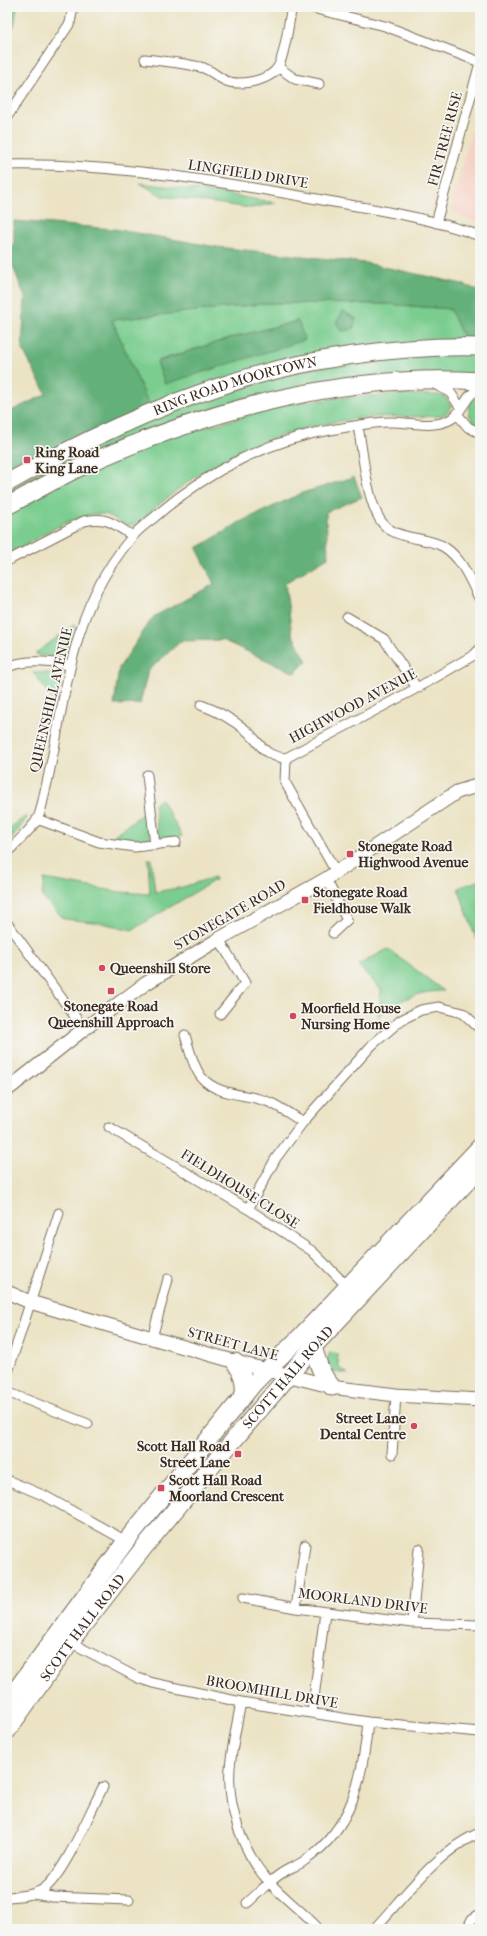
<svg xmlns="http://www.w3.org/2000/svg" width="487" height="1936" viewBox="0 0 487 1936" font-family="'IM FELL French Canon',serif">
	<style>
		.built { fill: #f6d1c5 }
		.green { fill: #7acd8f; stroke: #5a7c56; fill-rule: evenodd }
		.forest { fill: #63b07a; stroke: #4f6d4c }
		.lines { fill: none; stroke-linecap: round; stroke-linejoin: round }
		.street-casing { stroke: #796b58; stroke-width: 11 }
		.secondary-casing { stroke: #796b58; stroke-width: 15 }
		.highway-casing { stroke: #796b58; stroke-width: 19 }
		.street { stroke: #fff; stroke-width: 9 }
		.secondary { stroke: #fff; stroke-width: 13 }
		.highway { stroke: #fff; stroke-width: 17 }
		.poi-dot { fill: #d1495b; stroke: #f6f6f2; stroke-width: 1.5 }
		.labels { text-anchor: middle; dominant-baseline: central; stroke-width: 3.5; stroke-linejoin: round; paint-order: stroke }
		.street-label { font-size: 14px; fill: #3b2a1e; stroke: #f6f6f2 }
		.poi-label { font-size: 14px; font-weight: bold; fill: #3b2a1e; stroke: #f6f6f2; text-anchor: start }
	</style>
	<rect width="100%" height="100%" fill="#f6f6f2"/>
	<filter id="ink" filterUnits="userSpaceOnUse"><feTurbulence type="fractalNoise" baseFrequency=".025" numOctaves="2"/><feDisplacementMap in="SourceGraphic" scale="8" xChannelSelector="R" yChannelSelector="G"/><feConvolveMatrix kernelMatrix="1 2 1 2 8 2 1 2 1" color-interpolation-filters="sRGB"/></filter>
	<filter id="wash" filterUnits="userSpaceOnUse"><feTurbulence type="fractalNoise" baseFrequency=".012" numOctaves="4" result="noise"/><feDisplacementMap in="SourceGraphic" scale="16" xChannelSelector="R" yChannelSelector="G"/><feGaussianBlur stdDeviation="0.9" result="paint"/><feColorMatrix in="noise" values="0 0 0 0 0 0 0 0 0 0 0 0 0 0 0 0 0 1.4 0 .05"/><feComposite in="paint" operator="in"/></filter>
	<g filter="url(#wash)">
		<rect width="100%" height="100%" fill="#ebe3c4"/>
		<path class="built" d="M 480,98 L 480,223 L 455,214 L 451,208 Z"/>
		<path class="green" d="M 7,7 L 17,7 L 14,26 L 7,35 Z
			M 140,183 L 220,193 L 276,203 L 251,208 L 162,196 Z
			M 271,303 L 386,304 L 450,309 L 464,339 L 416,343 L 149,405 L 112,320 ZM 297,321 L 165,383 L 157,361 L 230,338 Z
			M 480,353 L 480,375 L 275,393 L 7,500 L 7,490 L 54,464 L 164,412 L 273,377 L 346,362 L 431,354 Z
			M 400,394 L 439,395 L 446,397 L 451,406 L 447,413 L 441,416 C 415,418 390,415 362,418 C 303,425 244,444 194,478 C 173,492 154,509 135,525 C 122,528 114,514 101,514 C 72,513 32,542 7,556 L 7,514 L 84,472 L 173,436 L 292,403 L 338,398 Z
			M 480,395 L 480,429 C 468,418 462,404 480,395 Z
			M 75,624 L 66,651 L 53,657 L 37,655 L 36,653 Z
			M 33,672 L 50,673 L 60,683 L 56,704 Z
			M 161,799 L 182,836 L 162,839 L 158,834 L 154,804 Z
			M 147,810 L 150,839 L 145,842 L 109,839 Z
			M 26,816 L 27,818 L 7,845 L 7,830 Z
			M 148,859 L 151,859 L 155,892 L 183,887 L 214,877 L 215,880 L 132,930 L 102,923 L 64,919 L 42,897 L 44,879 L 120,892 L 150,894 Z
			M 480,880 L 480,937 L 476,938 L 458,888 Z
			M 388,949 L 444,991 C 417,991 398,1000 378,1017 L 381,990 L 358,965 Z
			M 330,1352 L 337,1354 L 339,1367 L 348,1374 L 333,1372 L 326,1363 Z"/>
		<path class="forest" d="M 14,221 L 114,229 L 217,247 L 366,263 L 462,284 L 480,291 L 480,339 L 464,339 L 450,309 L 386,304 L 271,303 L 112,320 L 149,405 L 51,453 L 33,456 L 7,471 L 7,413 L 46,394 L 22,348 L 25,297 L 8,254 L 14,242 Z
			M 343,311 L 356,319 L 353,329 L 342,331 L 336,323 Z
			M 298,321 L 305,340 L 165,384 L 157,362 L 230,338 Z
			M 354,477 L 362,497 L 326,512 L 328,557 L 285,583 L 292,634 L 307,661 L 295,673 L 222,640 L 181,641 L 148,671 L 140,704 L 114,705 L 119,668 L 153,617 L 214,584 L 197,548 L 242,521 L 302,493 Z"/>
	</g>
	<g filter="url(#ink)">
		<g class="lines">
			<g class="street-casing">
				<path id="street" d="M 308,7 L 385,26 L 480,62
					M 145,59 C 163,61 183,63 200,67 C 210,69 216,76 224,80 C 238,87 270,81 278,67 C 286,52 288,24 292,7
					M 278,67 L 295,79 L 319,84
					M 7,117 L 70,23 L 73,7
					M 7,165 C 108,163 217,181 317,199 C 371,209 428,217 480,236
					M 436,223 L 480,63
					M 434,384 L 450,392 L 460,407
					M 457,414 L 468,427 L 480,433
					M 358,426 C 363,453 366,495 379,518 C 392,542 425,535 444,547 C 462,558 471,582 480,600
					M 7,561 L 84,521 C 108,516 113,524 133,536
					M 347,617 L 384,639 L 417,688
					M 7,667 C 29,659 48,662 70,665
					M 201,705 C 218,711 233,720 247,731 C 262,745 263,756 286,758
					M 147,775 L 155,845
					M 37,819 L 99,842 L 135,847 L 176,842
					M 7,853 C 16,842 29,832 37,820 C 42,811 43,797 46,787 C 57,741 62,694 75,649 C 85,609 105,569 132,537 C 139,528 149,522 157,515 C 208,471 270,439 336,429 C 354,426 373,422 392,422 C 408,422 431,428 447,421 C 463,415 464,395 480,388
					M 336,872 L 285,782 L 286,758 L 417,688 L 474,655 L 480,649
					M 326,879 L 347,920 L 333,933
					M 7,923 L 84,1029
					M 219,939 L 245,983 L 220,1014
					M 185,1035 C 189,1048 193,1067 202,1078 C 219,1097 249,1093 271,1103 C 282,1108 292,1116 303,1122
					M 109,1127 L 248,1209 L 312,1251 L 348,1287
					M 248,1209 L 276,1158 L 303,1122 L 372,1045 L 401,1020 L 421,1010 L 439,1007 L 463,1013 L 480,1029
					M 152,1338 L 168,1279
					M 7,1375 L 59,1213
					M 7,1392 L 88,1424
					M 392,1454 L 396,1395
					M 7,1480 L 45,1496 L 126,1541
					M 243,1598 L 296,1608 L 412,1623 L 480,1625
					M 296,1608 L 305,1545
					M 412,1623 L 419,1549
					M 70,1642 L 138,1678 L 153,1683 L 241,1702 L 368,1722 L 480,1732
					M 241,1702 C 237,1724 232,1746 230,1768 C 227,1808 243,1854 270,1883 C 285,1899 304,1913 319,1929
					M 312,1713 L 325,1612
					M 33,1894 L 53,1897 L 129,1900
					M 7,1897 C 20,1896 34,1896 45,1888 C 65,1872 90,1812 103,1787
					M 247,1903 C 259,1893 269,1881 282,1873 C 289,1868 297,1866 304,1861 C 353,1829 363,1776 368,1722
					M 374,1929 C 403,1898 440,1848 480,1833
					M 467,1929 L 472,1919 L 480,1914"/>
			</g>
			<g class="secondary-casing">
				<path id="secondary" d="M 7,1090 L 84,1029 L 145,984 L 219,939 L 326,879 L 457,792 L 480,785
					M 7,1292 L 30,1302 L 152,1338 L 247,1365 L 338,1388 L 396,1395 L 480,1400"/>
			</g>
			<g class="highway-casing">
				<g id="highway">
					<path id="s1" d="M 7,483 C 76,444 148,410 224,385 C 301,359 398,345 480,347"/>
					<path d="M 7,506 C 34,492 60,476 87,464 C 207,410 348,372 480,381"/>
					<path d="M 313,1347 C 318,1363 321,1375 332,1387"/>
					<path d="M 235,1362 C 243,1373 245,1382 244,1395"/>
					<path d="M 7,1702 L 126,1541 L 254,1383 L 300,1337 L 480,1147"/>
					<path id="s2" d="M 7,1731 L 70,1642 L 145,1546 L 215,1462 L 313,1347 L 480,1168"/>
				</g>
			</g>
			<use href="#street" class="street"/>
			<use href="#secondary" class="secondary"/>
			<use href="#highway" class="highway"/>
		</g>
	</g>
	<g class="poi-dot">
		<rect x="23" y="456" width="8" height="8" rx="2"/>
		<rect x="346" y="850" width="8" height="8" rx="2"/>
		<rect x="301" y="896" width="8" height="8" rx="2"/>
		<circle cx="102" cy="968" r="4"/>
		<rect x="107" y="987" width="8" height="8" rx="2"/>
		<circle cx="293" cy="1016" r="4"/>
		<circle cx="414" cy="1426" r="4"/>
		<rect x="234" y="1450" width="8" height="8" rx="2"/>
		<rect x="157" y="1484" width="8" height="8" rx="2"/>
	</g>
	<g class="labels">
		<g class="street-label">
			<text transform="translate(445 139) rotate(-75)">FIR TREE RISE</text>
			<text transform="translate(248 174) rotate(9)">LINGFIELD DRIVE</text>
			<text stroke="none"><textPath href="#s1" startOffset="249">RING ROAD MOORTOWN</textPath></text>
			<text transform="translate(51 700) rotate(-77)">QUEENSHILL AVENUE</text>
			<text transform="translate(353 706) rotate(-28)">HIGHWOOD AVENUE</text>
			<text transform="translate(230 915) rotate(-30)">STONEGATE ROAD</text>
			<text transform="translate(240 1189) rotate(32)">FIELDHOUSE CLOSE</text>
			<text transform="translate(233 1344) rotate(15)">STREET LANE</text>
			<text stroke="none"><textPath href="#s2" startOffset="452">SCOTT HALL ROAD</textPath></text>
			<text transform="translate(363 1601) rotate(7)">MOORLAND DRIVE</text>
			<text stroke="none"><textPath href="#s2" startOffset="128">SCOTT HALL ROAD</textPath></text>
			<text transform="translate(272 1692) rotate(10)">BROOMHILL DRIVE</text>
		</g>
		<g class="poi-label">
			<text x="35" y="452">Ring Road<tspan x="35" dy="16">King Lane</tspan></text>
			<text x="358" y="846">Stonegate Road<tspan x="358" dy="16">Highwood Avenue</tspan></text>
			<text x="313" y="892">Stonegate Road<tspan x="313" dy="16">Fieldhouse Walk</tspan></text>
			<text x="110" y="968">Queenshill Store</text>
			<text x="111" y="1006" text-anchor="middle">Stonegate Road<tspan x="111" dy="16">Queenshill Approach</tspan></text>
			<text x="301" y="1008">Moorfield House<tspan x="301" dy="16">Nursing Home</tspan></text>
			<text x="406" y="1418" text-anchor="end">Street Lane<tspan x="406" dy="16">Dental Centre</tspan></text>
			<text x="230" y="1446" text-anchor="end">Scott Hall Road<tspan x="230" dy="16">Street Lane</tspan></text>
			<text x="169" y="1480">Scott Hall Road<tspan x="169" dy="16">Moorland Crescent</tspan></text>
		</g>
	</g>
	<rect width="487" height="1936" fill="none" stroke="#f6f6f2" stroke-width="24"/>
</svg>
